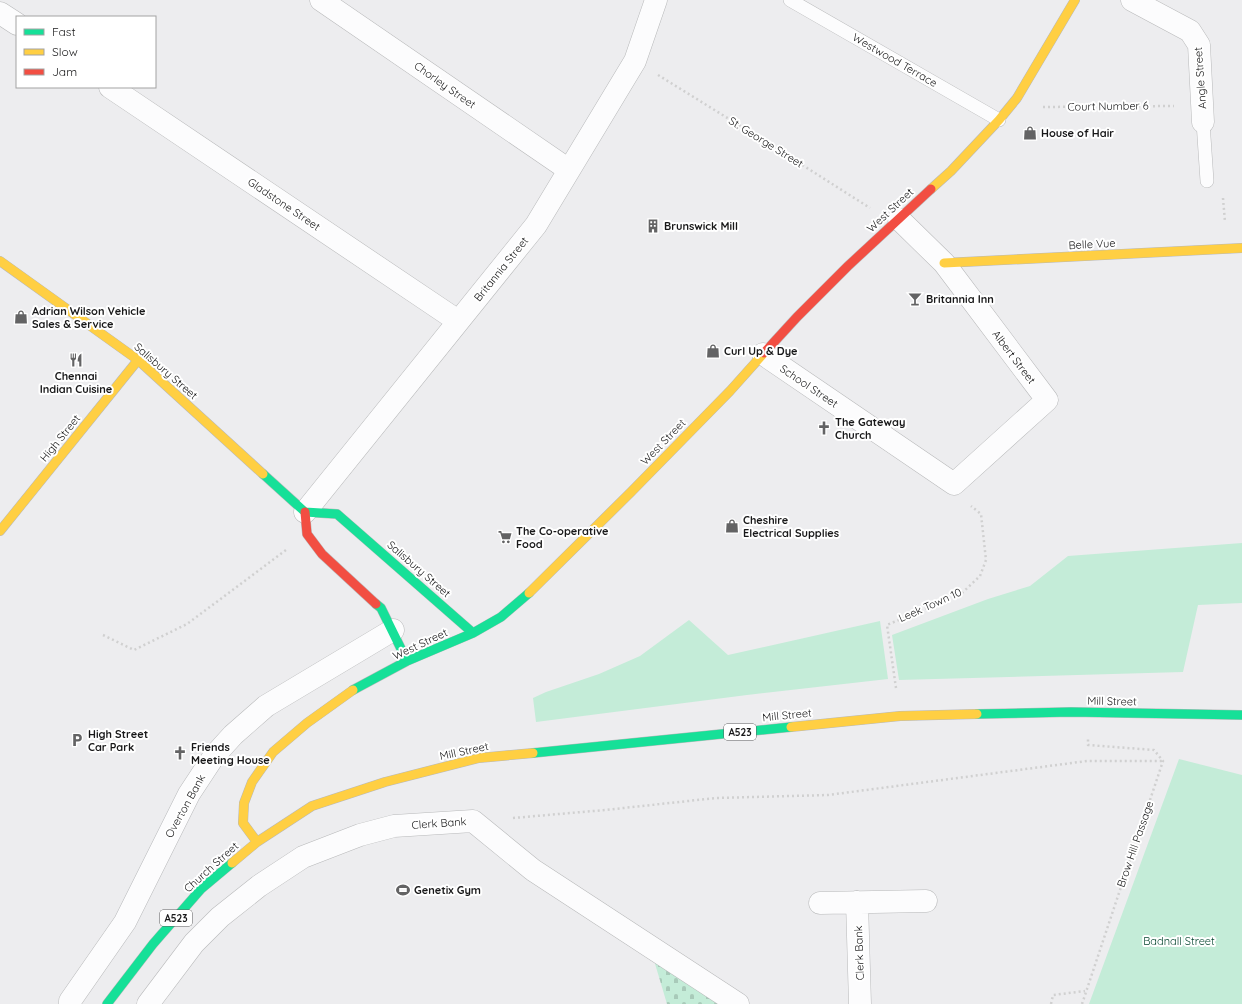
<svg xmlns="http://www.w3.org/2000/svg" width="1242" height="1004" viewBox="0 0 1242 1004" font-family="Quicksand,sans-serif">
	<style>
		.green { fill: #c4ecd8 }
		.cemetery { fill: url(#cemetery-stones) }
		.lines { fill: none; stroke-linecap: round; stroke-linejoin: round }
		.lane-casing { stroke: #b8b9ba; stroke-width: 14 }
		.street-casing { stroke: #b8b9ba; stroke-width: 23 }
		.fast-casing { stroke: #b8b9ba; stroke-width: 10 }
		.slow-casing { stroke: #b8b9ba; stroke-width: 10 }
		.jam-casing { stroke: #b8b9ba; stroke-width: 10 }
		.path { stroke: #d0d0d0; stroke-width: 2.5; stroke-dasharray: 2 3; stroke-linecap: butt }
		.lane { stroke: #fcfcfd; stroke-width: 13 }
		.street { stroke: #fcfcfd; stroke-width: 22 }
		.fast { stroke: #16e098; stroke-width: 9 }
		.slow { stroke: #ffcf43; stroke-width: 9 }
		.jam { stroke: #f24e42; stroke-width: 9 }
		.labels { text-anchor: middle; dominant-baseline: central; stroke-width: 4; stroke-linejoin: round; paint-order: stroke }
		.shield { fill: #fff; stroke: #5d5d5e; stroke-width: 1 }
		.shield-label { font-size: 10px; font-weight: bold; fill: #181819 }
		.street-label { font-size: 11px; fill: #181819; stroke: #fff }
		.poi-label { font-size: 11px; font-weight: bold; fill: #181819; stroke: #fff; text-anchor: start }
		.park-label { font-size: 11px; fill: #06462f; stroke: #fff }
	</style>
	<defs>
		<pattern id="cemetery-stones" width="16" height="16" patternUnits="userSpaceOnUse"><rect width="16" height="16" fill="#c4ecd8"/><path d="M2 7V4a2 2 0 0 1 4 0v3zM10 15v-3a2 2 0 0 1 4 0v3z" fill="#a8cab9"/></pattern>
	</defs>
	<rect width="100%" height="100%" fill="#ededef"/>
	<path class="green" d="M 1242,543 L 1242,603 L 1198,605 L 1183,672 L 899,680 L 892,635 L 988,599 L 1030,586 L 1068,556 Z
		M 689,620 L 728,655 L 880,621 L 888,679 L 747,695 L 536,722 L 533,698 L 546,692 L 599,674 L 640,656 Z
		M 1179,759 L 1242,775 L 1242,1004 L 1089,1004 Z"/>
	<path class="cemetery" d="M 653,957 L 722,1004 L 667,1004 Z"/>
	<g class="lines">
		<g class="lane-casing">
			<path id="lane" d="M 790,0 L 999,120
				M 1203,122 L 1207,181"/>
		</g>
		<g class="street-casing">
			<path id="street" d="M 321,0 L 569,170
				M 1132,0 L 1190,31 L 1199,45 L 1203,122
				M 0,13 L 17,24
				M 110,87 L 458,321
				M 763,354 L 954,484 L 1047,400 L 944,263 L 899,219
				M 305,512 L 536,225 L 635,61 L 656,0
				M 857,902 L 860,1004
				M 820,903 L 926,901
				M 70,1004 L 70,1001 L 125,922 L 189,794 L 214,756 L 233,735 L 266,706 L 393,630
				M 148,1004 L 194,943 L 220,917 L 259,886 L 303,857 L 360,835 L 394,826 L 473,821 L 533,870 L 738,1004"/>
		</g>
		<g class="fast-casing">
			<path id="fast" d="M 263,474 L 305,512 L 337,514 L 473,633
				M 376,604 L 381,608 L 407,661
				M 353,690 L 407,661 L 473,633 L 501,617 L 529,593
				M 977,714 L 1071,712 L 1242,715
				M 533,753 L 791,727
				M 107,1004 L 153,944 L 201,889 L 232,863"/>
		</g>
		<g class="slow-casing">
			<path id="slow" d="M 931,189 L 951,171 L 999,120 L 1017,98 L 1075,0
				M 0,261 L 138,360 L 263,474
				M 944,263 L 1242,248
				M 0,531 L 138,360
				M 529,593 L 631,492 L 730,391 L 764,353
				M 791,727 L 900,716 L 977,714
				M 257,842 L 243,823 L 244,803 L 252,782 L 273,752 L 307,723 L 353,690
				M 232,863 L 257,842 L 312,806 L 385,782 L 479,758 L 533,753"/>
		</g>
		<g class="jam-casing">
			<path id="jam" d="M 764,353 L 797,317 L 848,266 L 931,189
				M 305,512 L 307,534 L 322,554 L 376,604"/>
		</g>
		<path class="path" d="M 658,75 L 763,140 L 870,208
			M 1043,107 L 1174,106
			M 1223,198 L 1225,222
			M 103,635 L 134,650 L 187,624 L 286,550
			M 896,688 L 887,625 L 962,593 L 980,576 L 986,560 L 981,514 L 971,506
			M 513,818 L 605,810 L 716,798 L 828,795 L 1087,761 L 1163,761
			M 1051,1004 L 1053,995 L 1085,991
			M 1082,1004 L 1163,761 L 1154,750 L 1088,745 L 1088,739"/>
		<use href="#lane" class="lane"/>
		<use href="#street" class="street"/>
		<use href="#fast" class="fast"/>
		<use href="#slow" class="slow"/>
		<use href="#jam" class="jam"/>
	</g>
	<defs>
		<g id="shop-bare" transform="scale(1.08)"><path d="M-5-2.5h2.3a2.7 3.5 0 0 1 5.4 0H5L5.5 6h-11ZM-1.5-2.5h3a1.5 2.3 0 0 0-3 0Z" fill="#636364" stroke="#fff" stroke-width="2.5" paint-order="stroke"/></g>
		<g id="building-bare" transform="scale(1.08)"><path d="M-4-6H4V6H1V3H-1V6H-4ZM-2.5-4.3h1.7v1.8h-1.7ZM.8-4.3h1.7v1.8H.8ZM-2.5-1h1.7V.8h-1.7ZM.8-1h1.7V.8H.8Z" fill="#636364" stroke="#fff" stroke-width="2.5" paint-order="stroke"/></g>
		<g id="bar-bare" transform="scale(1.08)"><path d="M-6-5H6L.8 .8V4.5H3.5V6h-7V4.5H-.8V.8Z" fill="#636364" stroke="#fff" stroke-width="2.5" paint-order="stroke"/></g>
		<g id="restaurant-bare" transform="scale(1.08)"><path d="M-5-6h1v4h1v-4h1v4h1v-4h1v5L-1.5 .5V6h-2V.5L-5-1ZM5-6V6H3V1.5H1.5Q1.5-4 5-6Z" fill="#636364" stroke="#fff" stroke-width="2.5" paint-order="stroke"/></g>
		<g id="church-bare" transform="scale(1.08)"><path d="M-1.2-6h2.4v3.5h3.3v2.4h-3.3V6h-2.4V-.1h-3.3v-2.4h3.3Z" fill="#636364" stroke="#fff" stroke-width="2.5" paint-order="stroke"/></g>
		<g id="supermarket-bare" transform="scale(1.08)"><path d="M-6-5.5h2.5l.6 2H6L4.5 2H-2.5L-4.4-4H-6ZM-1.5 3.2a1.3 1.3 0 1 0 .1 0ZM3 3.2a1.3 1.3 0 1 0 .1 0Z" fill="#636364" stroke="#fff" stroke-width="2.5" paint-order="stroke"/></g>
		<g id="parking-bare" transform="scale(1.08)"><path d="M-3.5-5.5H1a3.5 3.5 0 0 1 0 7H-1V5.5H-3.5ZM-1-3.4V-.6H.8a1.4 1.4 0 0 0 0-2.8Z" fill="#636364" stroke="#fff" stroke-width="2.5" paint-order="stroke"/></g>
		<g id="stadium-bare" transform="scale(1.08)"><path d="M0-5a6.5 5 0 1 0 0 10a6.5 5 0 1 0 0-10ZM-3.5-1.8h7v3.6h-7Z" fill="#636364" stroke="#fff" stroke-width="2.5" paint-order="stroke"/></g>
	</defs>
	<g fill-rule="evenodd">
		<use href="#shop-bare" x="1030" y="133"/>
		<use href="#building-bare" x="653" y="226"/>
		<use href="#bar-bare" x="915" y="299"/>
		<use href="#shop-bare" x="21" y="317"/>
		<use href="#shop-bare" x="713" y="351"/>
		<use href="#restaurant-bare" x="76" y="360"/>
		<use href="#church-bare" x="824" y="428"/>
		<use href="#shop-bare" x="732" y="526"/>
		<use href="#supermarket-bare" x="505" y="537"/>
		<use href="#parking-bare" x="77" y="740"/>
		<use href="#church-bare" x="180" y="753"/>
		<use href="#stadium-bare" x="403" y="890"/>
	</g>
	<g class="labels">
		<g class="shield">
			<rect x="724" y="724" width="32" height="16" rx="3"/>
			<rect x="160" y="910" width="32" height="16" rx="3"/>
		</g>
		<g class="shield-label">
			<text x="740" y="732">A523</text>
			<text x="176" y="918">A523</text>
		</g>
		<g class="street-label">
			<text transform="translate(895 60) rotate(30)">Westwood Terrace</text>
			<text transform="translate(1200 78) rotate(-94)">Angle Street</text>
			<text transform="translate(445 85) rotate(35)">Chorley Street</text>
			<text transform="translate(1108 106) rotate(-1)">Court Number 6</text>
			<text transform="translate(766 142) rotate(32)">St. George Street</text>
			<text transform="translate(284 204) rotate(34)">Gladstone Street</text>
			<text transform="translate(890 210) rotate(-43)">West Street</text>
			<text transform="translate(1092 244) rotate(-3)">Belle Vue</text>
			<text transform="translate(501 269) rotate(-51)">Britannia Street</text>
			<text transform="translate(1014 357) rotate(53)">Albert Street</text>
			<text transform="translate(166 371) rotate(41)">Salisbury Street</text>
			<text transform="translate(809 386) rotate(34)">School Street</text>
			<text transform="translate(60 438) rotate(-51)">High Street</text>
			<text transform="translate(663 442) rotate(-46)">West Street</text>
			<text transform="translate(419 569) rotate(41)">Salisbury Street</text>
			<text transform="translate(930 605) rotate(-24)">Leek Town 10</text>
			<text transform="translate(420 644) rotate(-25)">West Street</text>
			<text transform="translate(1112 701) rotate(1)">Mill Street</text>
			<text transform="translate(787 715) rotate(-6)">Mill Street</text>
			<text transform="translate(464 751) rotate(-12)">Mill Street</text>
			<text transform="translate(185 806) rotate(-61)">Overton Bank</text>
			<text transform="translate(439 823) rotate(-4)">Clerk Bank</text>
			<text transform="translate(1135 844) rotate(-71)">Brow Hill Passage</text>
			<text transform="translate(211 867) rotate(-42)">Church Street</text>
			<text transform="translate(859 953) rotate(-92)">Clerk Bank</text>
		</g>
		<g class="poi-label">
			<text x="1041" y="133">House of Hair</text>
			<text x="664" y="226">Brunswick Mill</text>
			<text x="926" y="299">Britannia Inn</text>
			<text x="32" y="311">Adrian Wilson Vehicle<tspan x="32" dy="13">Sales &amp; Service</tspan></text>
			<text x="724" y="351">Curl Up &amp; Dye</text>
			<text x="76" y="376" text-anchor="middle">Chennai<tspan x="76" dy="13">Indian Cuisine</tspan></text>
			<text x="835" y="422">The Gateway<tspan x="835" dy="13">Church</tspan></text>
			<text x="743" y="520">Cheshire<tspan x="743" dy="13">Electrical Supplies</tspan></text>
			<text x="516" y="531">The Co-operative<tspan x="516" dy="13">Food</tspan></text>
			<text x="88" y="734">High Street<tspan x="88" dy="13">Car Park</tspan></text>
			<text x="191" y="747">Friends<tspan x="191" dy="13">Meeting House</tspan></text>
			<text x="414" y="890">Genetix Gym</text>
		</g>
		<g class="park-label">
			<text x="1179" y="941">Badnall Street</text>
		</g>
	</g>
	<rect x="16" y="16" width="140" height="72" fill="#ffffff" stroke="#a3a3a3"/>
	<rect x="24" y="29" width="20" height="6" fill="#16e098" stroke="#a3a3a3"/>
	<text x="52" y="36" font-size="12" fill="#181819">Fast</text>
	<rect x="24" y="49" width="20" height="6" fill="#ffcf43" stroke="#a3a3a3"/>
	<text x="52" y="56" font-size="12" fill="#181819">Slow</text>
	<rect x="24" y="69" width="20" height="6" fill="#f24e42" stroke="#a3a3a3"/>
	<text x="52" y="76" font-size="12" fill="#181819">Jam</text>
</svg>
